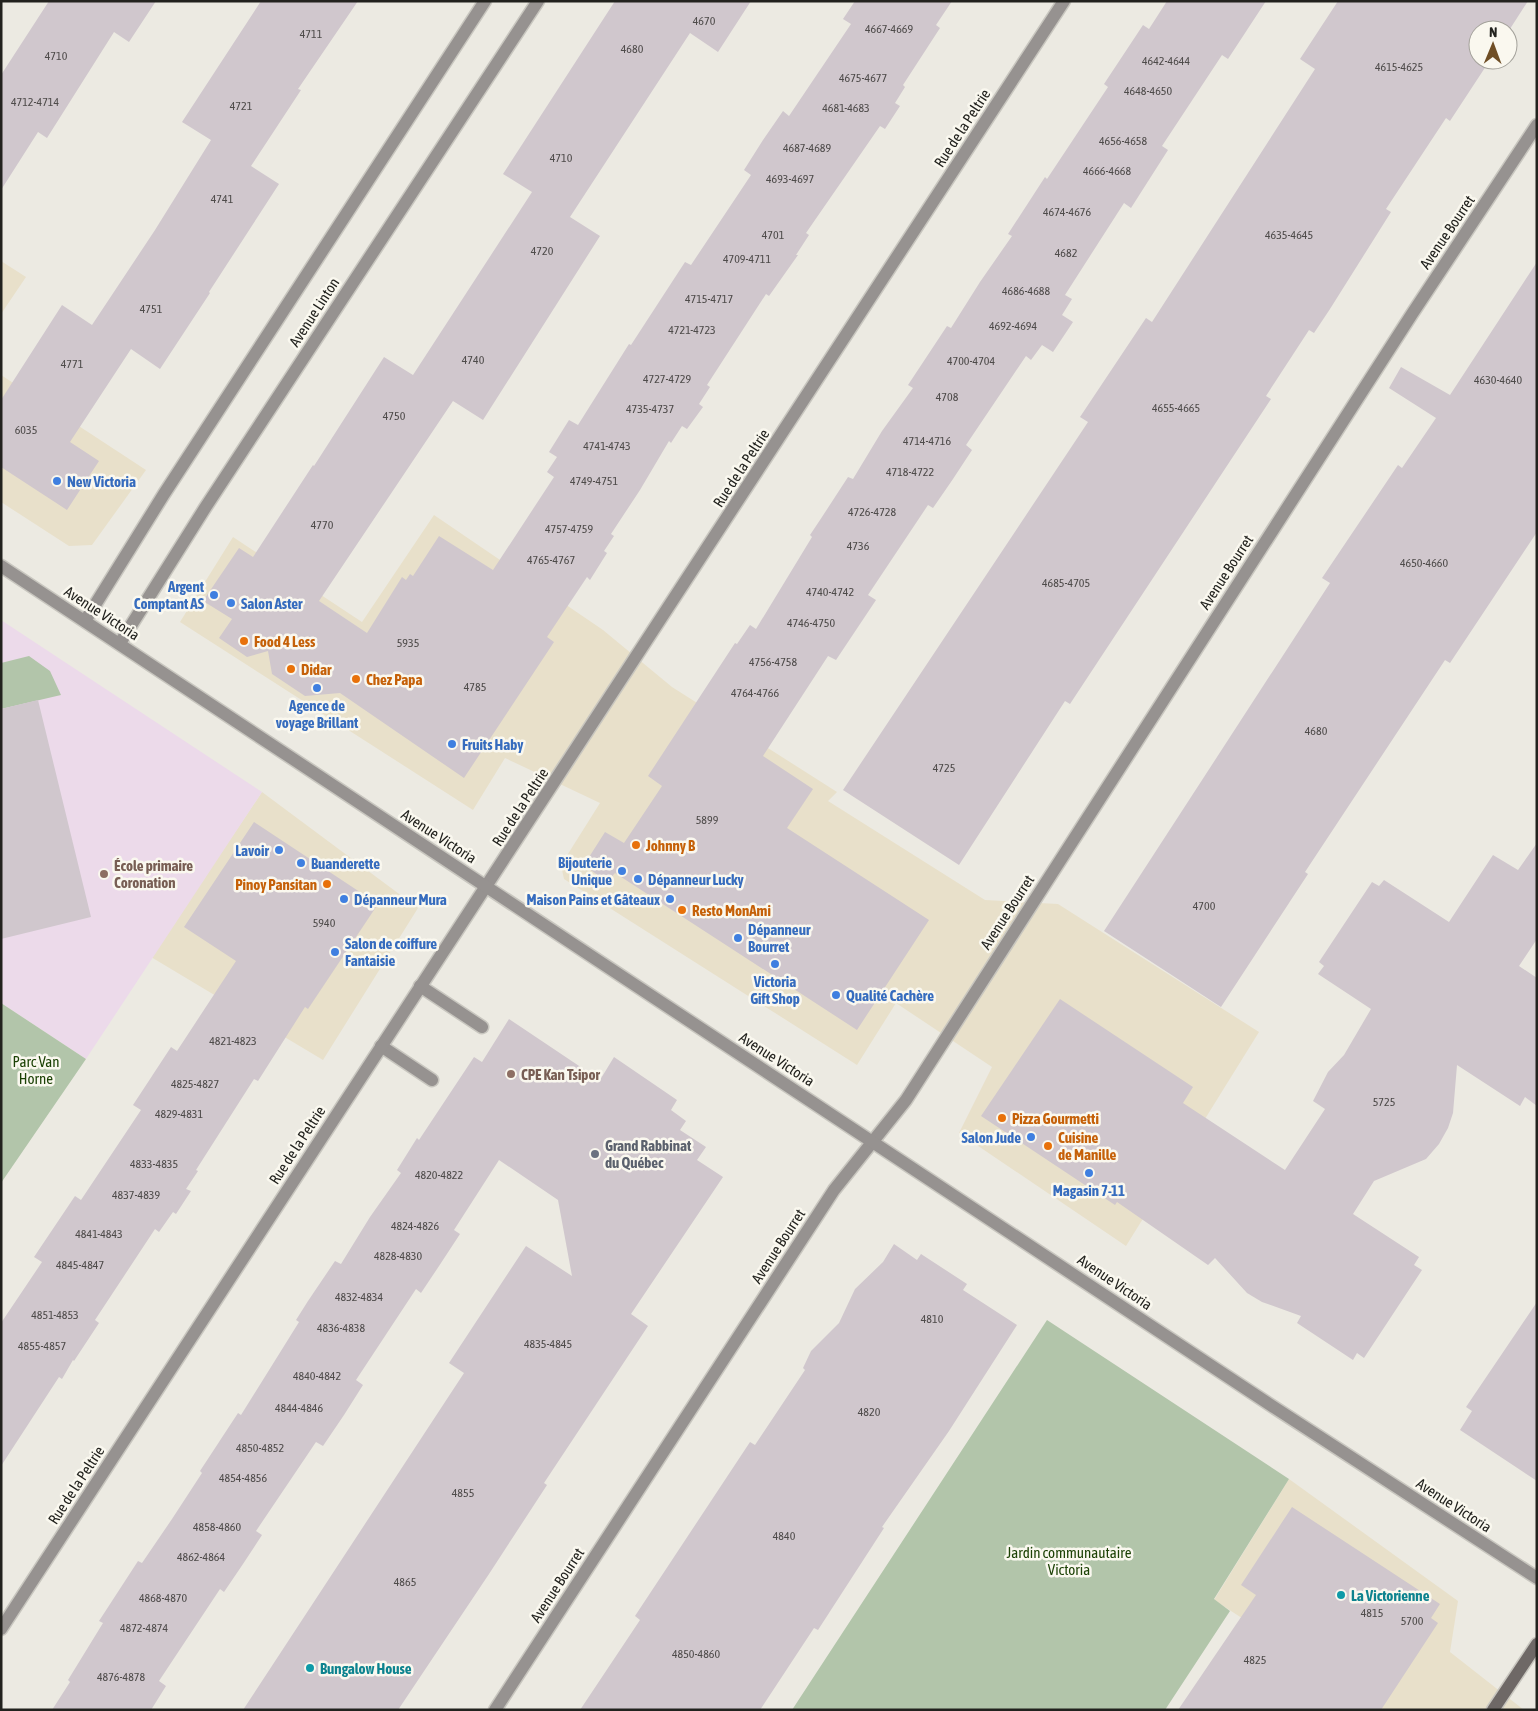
<svg xmlns="http://www.w3.org/2000/svg" width="1538" height="1711" viewBox="0 0 1538 1711" font-family="'Asap Condensed',sans-serif">
	<style>
		.commercial { fill: #e8e0ca }
		.education { fill: #ecdaea }
		.green { fill: #b2c5aa }
		.building { fill: #d0c7cd }
		.lines { fill: none; stroke-linecap: round; stroke-linejoin: round }
		.service-casing { stroke: #c8c6bf; stroke-width: 15 }
		.minor-casing { stroke: #c8c6bf; stroke-width: 15 }
		.tertiary-casing { stroke: #c8c6bf; stroke-width: 15 }
		.secondary-casing { stroke: #c8c6bf; stroke-width: 15 }
		.service { stroke: #969290; stroke-width: 12 }
		.minor { stroke: #969290; stroke-width: 12 }
		.tertiary { stroke: #969290; stroke-width: 12 }
		.secondary { stroke: #6e6866; stroke-width: 12 }
		.shop-dot { fill: #3f7fe0; stroke: #faf8ef; stroke-width: 2 }
		.food-dot { fill: #e8710a; stroke: #faf8ef; stroke-width: 2 }
		.education-dot { fill: #8d6e63; stroke: #faf8ef; stroke-width: 2 }
		.worship-dot { fill: #6b7280; stroke: #faf8ef; stroke-width: 2 }
		.culture-dot { fill: #0f9aa8; stroke: #faf8ef; stroke-width: 2 }
		.labels { text-anchor: middle; dominant-baseline: central; stroke-width: 5; stroke-linejoin: round; paint-order: stroke }
		.number-label { font-size: 12px; fill: #4e4b4a }
		.street-label { font-size: 15px; fill: #22221e; stroke: #faf8ef }
		.shop-label { font-size: 15px; font-weight: bold; fill: #366cbe; stroke: #faf8ef; text-anchor: start }
		.food-label { font-size: 15px; font-weight: bold; fill: #c56008; stroke: #faf8ef; text-anchor: start }
		.education-label { font-size: 15px; font-weight: bold; fill: #785e54; stroke: #faf8ef; text-anchor: start }
		.park-label { font-size: 15px; fill: #1c4206; stroke: #faf8ef }
		.worship-label { font-size: 15px; font-weight: bold; fill: #5b616d; stroke: #faf8ef; text-anchor: start }
		.culture-label { font-size: 15px; font-weight: bold; fill: #0d838f; stroke: #faf8ef; text-anchor: start }
	</style>
	<rect width="100%" height="100%" fill="#eceae2"/>
	<path class="commercial" d="M 1,261 L 26,277 L 1,314 Z
		M 1,375 L 146,470 L 92,545 L 69,546 L 1,502 Z
		M 434,515 L 603,630 L 672,687 L 837,792 L 828,801 L 985,900 L 1058,904 L 1259,1032 L 1126,1246 L 959,1133 L 992,1067 L 896,1003 L 857,1065 L 564,879 L 561,865 L 600,803 L 505,758 L 473,810 L 180,622 L 233,537 L 362,622 Z
		M 262,792 L 418,908 L 323,1060 L 151,957 Z
		M 1289,1479 L 1458,1601 L 1450,1652 L 1524,1710 L 1384,1710 L 1214,1600 Z"/>
	<path class="education" d="M 1,620 L 262,792 L 86,1059 L 1,1003 Z"/>
	<path class="green" d="M 29,656 L 50,671 L 61,695 L 1,709 L 1,663 Z
		M 1,1003 L 86,1059 L 1,1183 Z
		M 1047,1320 L 1289,1479 L 1214,1599 L 1230,1611 L 1165,1710 L 792,1710 Z"/>
	<path class="building" d="M 49,1 L 156,1 L 129,42 L 114,32 L 47,138 L 38,132 L 1,190 L 1,75 Z
		M 261,1 L 358,1 L 298,89 L 301,90 L 251,166 L 279,184 L 209,292 L 210,293 L 160,369 L 131,349 L 70,442 L 99,461 L 67,510 L 1,467 L 1,400 L 62,305 L 92,325 L 155,230 L 211,140 L 182,122 Z
		M 615,1 L 751,1 L 718,52 L 690,33 L 570,217 L 600,236 L 483,420 L 453,401 L 319,601 L 367,633 L 402,577 L 406,580 L 410,574 L 413,576 L 439,536 L 493,570 L 554,477 L 547,472 L 557,457 L 549,452 L 569,420 L 578,425 L 629,344 L 631,345 L 685,262 L 691,265 L 751,175 L 744,170 L 763,140 L 783,111 L 789,116 L 851,24 L 843,19 L 855,1 L 952,1 L 936,25 L 940,28 L 903,85 L 905,87 L 895,103 L 900,106 L 885,129 L 880,126 L 806,233 L 809,235 L 796,255 L 798,255 L 769,296 L 766,294 L 707,385 L 710,387 L 699,404 L 703,407 L 687,429 L 682,426 L 671,443 L 669,441 L 640,490 L 611,534 L 614,536 L 604,551 L 607,553 L 590,580 L 587,577 L 547,637 L 554,642 L 464,778 L 340,693 L 305,696 L 272,674 L 268,651 L 247,657 L 219,638 L 232,619 L 203,601 L 239,548 L 253,557 L 313,465 L 314,466 L 384,357 L 413,375 L 532,192 L 503,174 Z
		M 1167,1 L 1266,1 L 1228,59 L 1222,55 L 1162,146 L 1168,150 L 1131,208 L 1124,203 L 1065,295 L 1072,299 L 1062,315 L 1073,322 L 1053,352 L 1042,345 L 1031,360 L 1026,356 L 966,445 L 972,450 L 953,479 L 933,508 L 928,505 L 868,595 L 876,600 L 836,660 L 828,656 L 763,756 L 813,789 L 787,828 L 929,920 L 857,1030 L 615,873 L 607,882 L 584,865 L 605,832 L 624,843 L 662,786 L 648,776 L 735,643 L 737,644 L 750,625 L 756,629 L 812,537 L 810,535 L 822,517 L 848,477 L 853,479 L 882,431 L 913,388 L 908,385 L 947,326 L 951,328 L 980,282 L 1012,236 L 1008,234 L 1045,177 L 1047,179 L 1108,87 L 1104,84 L 1143,25 L 1149,29 Z
		M 1338,1 L 1528,1 L 1508,32 L 1508,30 L 1478,30 L 1478,60 L 1490,60 L 1450,121 L 1446,118 L 1386,209 L 1391,212 L 1330,309 L 1314,333 L 1309,330 L 1266,396 L 1271,399 L 1070,704 L 1065,701 L 959,865 L 843,790 L 1088,422 L 1080,417 L 1146,318 L 1152,322 L 1315,69 L 1300,59 Z
		M 1537,262 L 1537,532 L 1450,663 L 1445,660 L 1305,872 L 1308,874 L 1221,1007 L 1104,931 L 1330,583 L 1322,578 L 1398,465 L 1402,468 L 1436,418 L 1389,388 L 1401,367 L 1450,395 Z
		M 38,700 L 91,917 L 1,939 L 1,709 Z
		M 254,822 L 378,904 L 308,1009 L 305,1007 L 258,1081 L 254,1079 L 196,1170 L 198,1171 L 186,1189 L 191,1191 L 176,1214 L 173,1212 L 159,1232 L 155,1229 L 95,1320 L 99,1323 L 74,1361 L 73,1360 L 62,1379 L 59,1377 L 1,1466 L 1,1323 L 42,1262 L 34,1257 L 75,1196 L 81,1200 L 141,1110 L 133,1105 L 171,1047 L 177,1051 L 236,961 L 184,927 Z
		M 1537,843 L 1537,939 L 1519,966 L 1537,978 L 1537,1106 L 1525,1097 L 1520,1106 L 1457,1065 L 1453,1113 L 1448,1128 L 1439,1144 L 1426,1159 L 1374,1181 L 1353,1214 L 1419,1257 L 1414,1265 L 1422,1270 L 1364,1358 L 1357,1353 L 1353,1360 L 1297,1323 L 1301,1316 L 1262,1302 L 1247,1293 L 1215,1258 L 1208,1265 L 1117,1202 L 1115,1205 L 981,1116 L 1060,999 L 1193,1087 L 1183,1103 L 1285,1170 L 1325,1109 L 1313,1101 L 1328,1072 L 1344,1055 L 1371,1009 L 1318,974 L 1324,966 L 1319,962 L 1372,882 L 1379,886 L 1384,880 L 1449,922 L 1493,855 L 1518,870 Z
		M 509,1019 L 600,1080 L 614,1057 L 677,1100 L 671,1110 L 686,1121 L 680,1130 L 706,1147 L 697,1160 L 723,1177 L 631,1314 L 648,1326 L 544,1483 L 547,1485 L 489,1574 L 398,1710 L 243,1710 L 464,1373 L 449,1363 L 526,1246 L 572,1276 L 558,1200 L 499,1160 L 454,1230 L 460,1234 L 441,1263 L 421,1293 L 416,1289 L 356,1380 L 363,1385 L 344,1415 L 323,1446 L 316,1442 L 256,1531 L 262,1535 L 243,1564 L 224,1592 L 220,1589 L 159,1681 L 166,1686 L 151,1710 L 52,1710 L 70,1682 L 68,1680 L 103,1623 L 99,1621 L 138,1561 L 142,1563 L 172,1519 L 202,1473 L 200,1471 L 238,1413 L 241,1415 L 299,1322 L 296,1320 L 308,1301 L 335,1261 L 341,1264 L 370,1217 L 401,1173 L 397,1170 L 417,1138 L 419,1140 L 474,1057 L 482,1062 Z
		M 894,1244 L 917,1260 L 921,1254 L 967,1284 L 963,1290 L 1017,1325 L 949,1431 L 882,1527 L 884,1528 L 818,1630 L 814,1628 L 760,1710 L 580,1710 L 640,1620 L 635,1616 L 750,1442 L 755,1445 L 805,1370 L 803,1368 L 811,1351 L 839,1323 L 855,1289 L 883,1262 Z
		M 1537,1302 L 1537,1481 L 1460,1430 L 1472,1411 L 1466,1407 Z
		M 1292,1507 L 1440,1604 L 1431,1618 L 1438,1623 L 1381,1710 L 1178,1710 L 1256,1595 L 1241,1585 Z"/>
	<g class="lines">
		<g class="service-casing">
			<path id="service" d="M 420,986 L 482,1027
				M 381,1046 L 432,1080"/>
		</g>
		<g class="minor-casing">
			<path id="minor" d="M 85,621 L 164,494 L 485,1
				M 120,643 L 205,508 L 538,1
				M 1,1629 L 1064,1
				M 495,1710 L 834,1190 L 906,1100 L 1412,314 L 1537,125"/>
		</g>
		<g class="tertiary-casing">
			<path id="tertiary" d="M 1,566 L 1272,1406 L 1537,1578"/>
		</g>
		<g class="secondary-casing">
			<path id="secondary" d="M 1493,1710 L 1537,1644"/>
		</g>
		<use href="#service" class="service"/>
		<use href="#minor" class="minor"/>
		<use href="#tertiary" class="tertiary"/>
		<use href="#secondary" class="secondary"/>
	</g>
	<g class="shop-dot">
		<circle cx="57" cy="481" r="5"/>
		<circle cx="214" cy="595" r="5"/>
		<circle cx="231" cy="603" r="5"/>
		<circle cx="317" cy="688" r="5"/>
		<circle cx="452" cy="744" r="5"/>
		<circle cx="279" cy="850" r="5"/>
		<circle cx="301" cy="863" r="5"/>
		<circle cx="622" cy="871" r="5"/>
		<circle cx="638" cy="879" r="5"/>
		<circle cx="344" cy="899" r="5"/>
		<circle cx="670" cy="899" r="5"/>
		<circle cx="738" cy="938" r="5"/>
		<circle cx="335" cy="952" r="5"/>
		<circle cx="775" cy="964" r="5"/>
		<circle cx="836" cy="995" r="5"/>
		<circle cx="1031" cy="1137" r="5"/>
		<circle cx="1089" cy="1173" r="5"/>
	</g>
	<g class="food-dot">
		<circle cx="244" cy="641" r="5"/>
		<circle cx="291" cy="669" r="5"/>
		<circle cx="356" cy="679" r="5"/>
		<circle cx="636" cy="845" r="5"/>
		<circle cx="327" cy="884" r="5"/>
		<circle cx="682" cy="910" r="5"/>
		<circle cx="1002" cy="1118" r="5"/>
		<circle cx="1048" cy="1146" r="5"/>
	</g>
	<g class="education-dot">
		<circle cx="104" cy="874" r="5"/>
		<circle cx="511" cy="1074" r="5"/>
	</g>
	<circle class="worship-dot" cx="595" cy="1154" r="5"/>
	<g class="culture-dot">
		<circle cx="1341" cy="1595" r="5"/>
		<circle cx="310" cy="1668" r="5"/>
	</g>
	<g class="labels">
		<g class="number-label">
			<text x="704" y="21">4670</text>
			<text x="889" y="29">4667-4669</text>
			<text x="311" y="34">4711</text>
			<text x="632" y="49">4680</text>
			<text x="56" y="56">4710</text>
			<text x="1166" y="61">4642-4644</text>
			<text x="1399" y="67">4615-4625</text>
			<text x="863" y="78">4675-4677</text>
			<text x="1148" y="91">4648-4650</text>
			<text x="35" y="102">4712-4714</text>
			<text x="241" y="106">4721</text>
			<text x="846" y="108">4681-4683</text>
			<text x="1123" y="141">4656-4658</text>
			<text x="807" y="148">4687-4689</text>
			<text x="561" y="158">4710</text>
			<text x="1107" y="171">4666-4668</text>
			<text x="790" y="179">4693-4697</text>
			<text x="222" y="199">4741</text>
			<text x="1067" y="212">4674-4676</text>
			<text x="773" y="235">4701</text>
			<text x="1289" y="235">4635-4645</text>
			<text x="542" y="251">4720</text>
			<text x="1066" y="253">4682</text>
			<text x="747" y="259">4709-4711</text>
			<text x="1026" y="291">4686-4688</text>
			<text x="709" y="299">4715-4717</text>
			<text x="151" y="309">4751</text>
			<text x="1013" y="326">4692-4694</text>
			<text x="692" y="330">4721-4723</text>
			<text x="473" y="360">4740</text>
			<text x="971" y="361">4700-4704</text>
			<text x="72" y="364">4771</text>
			<text x="667" y="379">4727-4729</text>
			<text x="1498" y="380">4630-4640</text>
			<text x="947" y="397">4708</text>
			<text x="1176" y="408">4655-4665</text>
			<text x="650" y="409">4735-4737</text>
			<text x="394" y="416">4750</text>
			<text x="26" y="430">6035</text>
			<text x="927" y="441">4714-4716</text>
			<text x="607" y="446">4741-4743</text>
			<text x="910" y="472">4718-4722</text>
			<text x="594" y="481">4749-4751</text>
			<text x="872" y="512">4726-4728</text>
			<text x="322" y="525">4770</text>
			<text x="569" y="529">4757-4759</text>
			<text x="858" y="546">4736</text>
			<text x="551" y="560">4765-4767</text>
			<text x="1424" y="563">4650-4660</text>
			<text x="1066" y="583">4685-4705</text>
			<text x="830" y="592">4740-4742</text>
			<text x="811" y="623">4746-4750</text>
			<text x="408" y="643">5935</text>
			<text x="773" y="662">4756-4758</text>
			<text x="475" y="687">4785</text>
			<text x="755" y="693">4764-4766</text>
			<text x="1316" y="731">4680</text>
			<text x="944" y="768">4725</text>
			<text x="707" y="820">5899</text>
			<text x="1204" y="906">4700</text>
			<text x="324" y="923">5940</text>
			<text x="233" y="1041">4821-4823</text>
			<text x="195" y="1084">4825-4827</text>
			<text x="1384" y="1102">5725</text>
			<text x="179" y="1114">4829-4831</text>
			<text x="154" y="1164">4833-4835</text>
			<text x="439" y="1175">4820-4822</text>
			<text x="136" y="1195">4837-4839</text>
			<text x="415" y="1226">4824-4826</text>
			<text x="99" y="1234">4841-4843</text>
			<text x="398" y="1256">4828-4830</text>
			<text x="80" y="1265">4845-4847</text>
			<text x="359" y="1297">4832-4834</text>
			<text x="55" y="1315">4851-4853</text>
			<text x="932" y="1319">4810</text>
			<text x="341" y="1328">4836-4838</text>
			<text x="548" y="1344">4835-4845</text>
			<text x="42" y="1346">4855-4857</text>
			<text x="317" y="1376">4840-4842</text>
			<text x="299" y="1408">4844-4846</text>
			<text x="869" y="1412">4820</text>
			<text x="260" y="1448">4850-4852</text>
			<text x="243" y="1478">4854-4856</text>
			<text x="463" y="1493">4855</text>
			<text x="217" y="1527">4858-4860</text>
			<text x="784" y="1536">4840</text>
			<text x="201" y="1557">4862-4864</text>
			<text x="405" y="1582">4865</text>
			<text x="163" y="1598">4868-4870</text>
			<text x="1372" y="1613">4815</text>
			<text x="1412" y="1621">5700</text>
			<text x="144" y="1628">4872-4874</text>
			<text x="696" y="1654">4850-4860</text>
			<text x="1255" y="1660">4825</text>
			<text x="121" y="1677">4876-4878</text>
		</g>
		<g class="street-label">
			<text transform="translate(962 128) rotate(-57)">Rue de la Peltrie</text>
			<text transform="translate(1447 232) rotate(-56)">Avenue Bourret</text>
			<text transform="translate(314 312) rotate(-57)">Avenue Linton</text>
			<text transform="translate(741 468) rotate(-57)">Rue de la Peltrie</text>
			<text transform="translate(1226 572) rotate(-57)">Avenue Bourret</text>
			<text transform="translate(102 613) rotate(33)">Avenue Victoria</text>
			<text transform="translate(520 807) rotate(-57)">Rue de la Peltrie</text>
			<text transform="translate(439 836) rotate(33)">Avenue Victoria</text>
			<text transform="translate(1007 912) rotate(-57)">Avenue Bourret</text>
			<text transform="translate(777 1059) rotate(33)">Avenue Victoria</text>
			<text transform="translate(297 1145) rotate(-57)">Rue de la Peltrie</text>
			<text transform="translate(778 1246) rotate(-57)">Avenue Bourret</text>
			<text transform="translate(1115 1282) rotate(34)">Avenue Victoria</text>
			<text transform="translate(76 1485) rotate(-57)">Rue de la Peltrie</text>
			<text transform="translate(1454 1505) rotate(33)">Avenue Victoria</text>
			<text transform="translate(557 1585) rotate(-57)">Avenue Bourret</text>
		</g>
		<g class="shop-label">
			<text x="67" y="481">New Victoria</text>
			<text x="204" y="586" text-anchor="end">Argent<tspan x="204" dy="17">Comptant AS</tspan></text>
			<text x="241" y="603">Salon Aster</text>
			<text x="317" y="705" text-anchor="middle">Agence de<tspan x="317" dy="17">voyage Brillant</tspan></text>
			<text x="462" y="744">Fruits Haby</text>
			<text x="269" y="850" text-anchor="end">Lavoir</text>
			<text x="612" y="862" text-anchor="end">Bijouterie<tspan x="612" dy="17">Unique</tspan></text>
			<text x="311" y="863">Buanderette</text>
			<text x="648" y="879">Dépanneur Lucky</text>
			<text x="354" y="899">Dépanneur Mura</text>
			<text x="660" y="899" text-anchor="end">Maison Pains et Gâteaux</text>
			<text x="748" y="929">Dépanneur<tspan x="748" dy="17">Bourret</tspan></text>
			<text x="345" y="943">Salon de coiffure<tspan x="345" dy="17">Fantaisie</tspan></text>
			<text x="775" y="981" text-anchor="middle">Victoria<tspan x="775" dy="17">Gift Shop</tspan></text>
			<text x="846" y="995">Qualité Cachère</text>
			<text x="1021" y="1137" text-anchor="end">Salon Jude</text>
			<text x="1089" y="1190" text-anchor="middle">Magasin 7-11</text>
		</g>
		<g class="food-label">
			<text x="254" y="641">Food 4 Less</text>
			<text x="301" y="669">Didar</text>
			<text x="366" y="679">Chez Papa</text>
			<text x="646" y="845">Johnny B</text>
			<text x="317" y="884" text-anchor="end">Pinoy Pansitan</text>
			<text x="692" y="910">Resto MonAmi</text>
			<text x="1012" y="1118">Pizza Gourmetti</text>
			<text x="1058" y="1137">Cuisine<tspan x="1058" dy="17">de Manille</tspan></text>
		</g>
		<g class="education-label">
			<text x="114" y="865">École primaire<tspan x="114" dy="17">Coronation</tspan></text>
			<text x="521" y="1074">CPE Kan Tsipor</text>
		</g>
		<g class="park-label">
			<text x="36" y="1061">Parc Van<tspan x="36" dy="17">Horne</tspan></text>
			<text x="1069" y="1552">Jardin communautaire<tspan x="1069" dy="17">Victoria</tspan></text>
		</g>
		<g class="worship-label">
			<text x="605" y="1145">Grand Rabbinat<tspan x="605" dy="17">du Québec</tspan></text>
		</g>
		<g class="culture-label">
			<text x="1351" y="1595">La Victorienne</text>
			<text x="320" y="1668">Bungalow House</text>
		</g>
	</g>
	<rect width="1538" height="1711" fill="none" stroke="#22221e" stroke-width="5"/>
	<g transform="translate(1493 45) rotate(1)"><circle r="24" fill="#faf8ef" stroke="#a4a29b"/>
	<path d="M0-4L9 19L0 12L-9 19Z" fill="#6f4e25"/>
	<text y="-8" font-size="14" font-weight="bold" text-anchor="middle" fill="#22221e">N</text>
	</g>
</svg>
